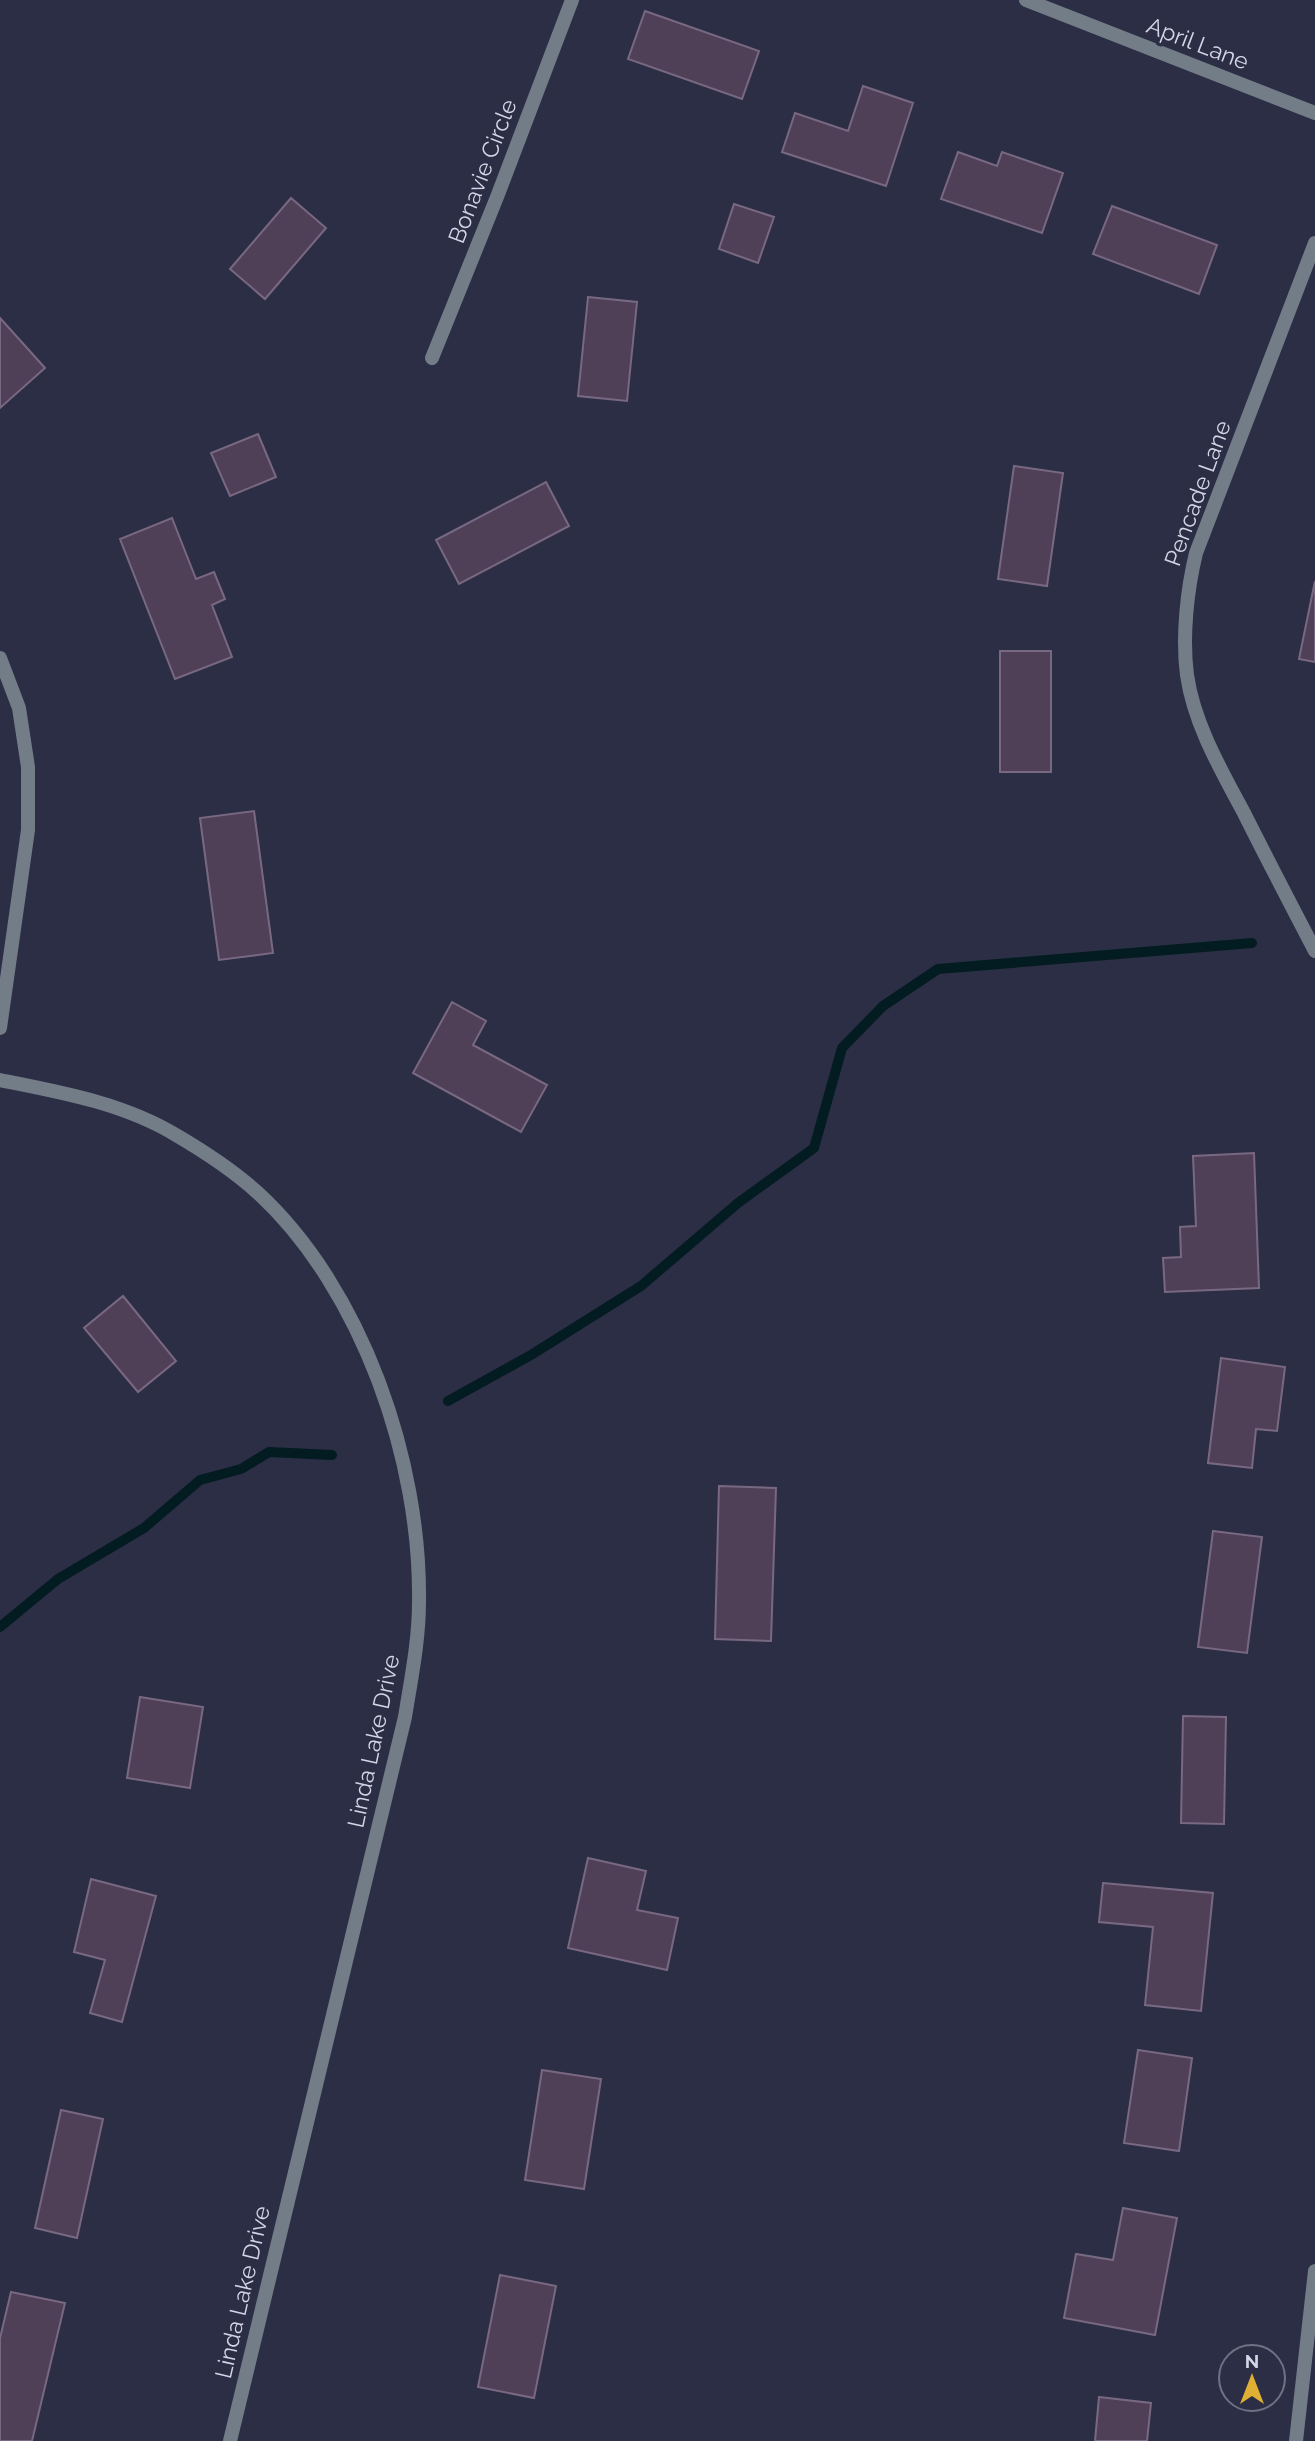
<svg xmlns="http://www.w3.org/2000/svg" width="1315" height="2441" viewBox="0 0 1315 2441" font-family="Raleway,sans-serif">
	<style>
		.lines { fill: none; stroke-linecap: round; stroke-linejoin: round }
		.stream { stroke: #031c21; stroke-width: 10 }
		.building { fill: #4f4057; stroke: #796882; stroke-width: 2 }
		.street { stroke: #737d87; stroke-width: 14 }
		.labels { text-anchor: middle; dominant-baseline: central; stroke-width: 7; stroke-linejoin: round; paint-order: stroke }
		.street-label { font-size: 23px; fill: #d4d6e6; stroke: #2c2e46 }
	</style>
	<rect width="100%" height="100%" fill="#2c2e46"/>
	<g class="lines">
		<path class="stream" d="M 448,1401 L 531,1355 L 641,1286 L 738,1203 L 814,1148 L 842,1048 L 883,1006 L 938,969 L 1252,943
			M 0,1627 L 58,1579 L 144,1528 L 200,1480 L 241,1469 L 269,1452 L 332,1455"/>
	</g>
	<path class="building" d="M 645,11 L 759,51 L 742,99 L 628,59 Z
		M 863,86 L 913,103 L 886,186 L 782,152 L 795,113 L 848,131 Z
		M 958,152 L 997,166 L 1002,152 L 1063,173 L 1042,233 L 941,199 Z
		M 291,198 L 326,228 L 265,299 L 230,269 Z
		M 734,204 L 774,217 L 758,263 L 719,249 Z
		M 1112,206 L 1217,245 L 1199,294 L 1093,254 Z
		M 588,297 L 637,302 L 627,401 L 578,396 Z
		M 0,318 L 45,368 L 0,408 Z
		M 258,434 L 276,477 L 230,496 L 211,453 Z
		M 1014,466 L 1063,473 L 1047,586 L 998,579 Z
		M 546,482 L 569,526 L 459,584 L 436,540 Z
		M 172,518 L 196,579 L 214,572 L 225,599 L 212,605 L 232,657 L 175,679 L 120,539 Z
		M 1315,581 L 1315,662 L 1299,659 Z
		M 1000,651 L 1051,651 L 1051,772 L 1000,772 Z
		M 254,811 L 273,953 L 219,960 L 200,818 Z
		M 452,1002 L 486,1021 L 473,1045 L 547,1085 L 521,1132 L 413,1073 Z
		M 1254,1153 L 1259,1288 L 1165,1292 L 1163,1258 L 1181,1257 L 1180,1227 L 1196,1226 L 1193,1156 Z
		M 123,1296 L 176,1361 L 138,1392 L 84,1328 Z
		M 1221,1358 L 1285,1367 L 1277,1431 L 1256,1429 L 1252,1468 L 1208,1463 Z
		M 719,1486 L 776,1488 L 771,1641 L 715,1639 Z
		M 1213,1531 L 1262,1537 L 1247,1653 L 1198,1647 Z
		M 140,1697 L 203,1707 L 190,1788 L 127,1778 Z
		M 1183,1716 L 1226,1717 L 1224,1824 L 1181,1823 Z
		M 588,1858 L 646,1871 L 637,1910 L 678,1918 L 667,1970 L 568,1948 Z
		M 91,1879 L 156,1896 L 122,2022 L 90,2013 L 105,1960 L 74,1952 Z
		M 1103,1883 L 1213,1893 L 1201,2011 L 1145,2005 L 1153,1927 L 1099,1922 Z
		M 1138,2050 L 1192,2058 L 1179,2151 L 1124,2143 Z
		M 542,2070 L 601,2079 L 584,2189 L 525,2180 Z
		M 61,2110 L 103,2119 L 77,2238 L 35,2228 Z
		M 1123,2208 L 1177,2218 L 1155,2335 L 1064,2318 L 1076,2254 L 1113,2260 Z
		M 500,2275 L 556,2286 L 534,2398 L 478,2387 Z
		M 11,2292 L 65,2303 L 32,2441 L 0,2441 L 0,2338 Z
		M 1099,2397 L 1151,2403 L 1147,2441 L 1095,2441 Z"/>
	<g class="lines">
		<path class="street" d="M 1026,0 L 1315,113
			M 1315,243 L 1196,553 C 1187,590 1182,637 1187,675 C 1194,724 1221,770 1244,813 C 1267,859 1291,905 1315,951
			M 432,358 L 497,197 L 572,0
			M 0,658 L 19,708 L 28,767 L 28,830 L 0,1028
			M 0,1080 C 60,1092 123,1103 176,1135 C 205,1152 234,1171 258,1193 C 363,1290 421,1462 419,1602 C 419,1641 411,1679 405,1717 L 230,2441
			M 1296,2441 L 1315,2271"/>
	</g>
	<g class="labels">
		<g class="street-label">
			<text transform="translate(1198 43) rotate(21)">April Lane</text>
			<text transform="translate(482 171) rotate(-69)">Bonavie Circle</text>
			<text transform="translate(1197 493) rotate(-70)">Pencade Lane</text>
			<text transform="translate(373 1741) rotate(-78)">Linda Lake Drive</text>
			<text transform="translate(242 2292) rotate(-77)">Linda Lake Drive</text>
		</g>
	</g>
	<g transform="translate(1252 2378)"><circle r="33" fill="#2c2e46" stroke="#6f7186" stroke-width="2"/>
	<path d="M0-5L12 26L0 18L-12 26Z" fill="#e0b034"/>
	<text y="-10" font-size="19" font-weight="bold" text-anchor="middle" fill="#d4d6e6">N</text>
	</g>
</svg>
